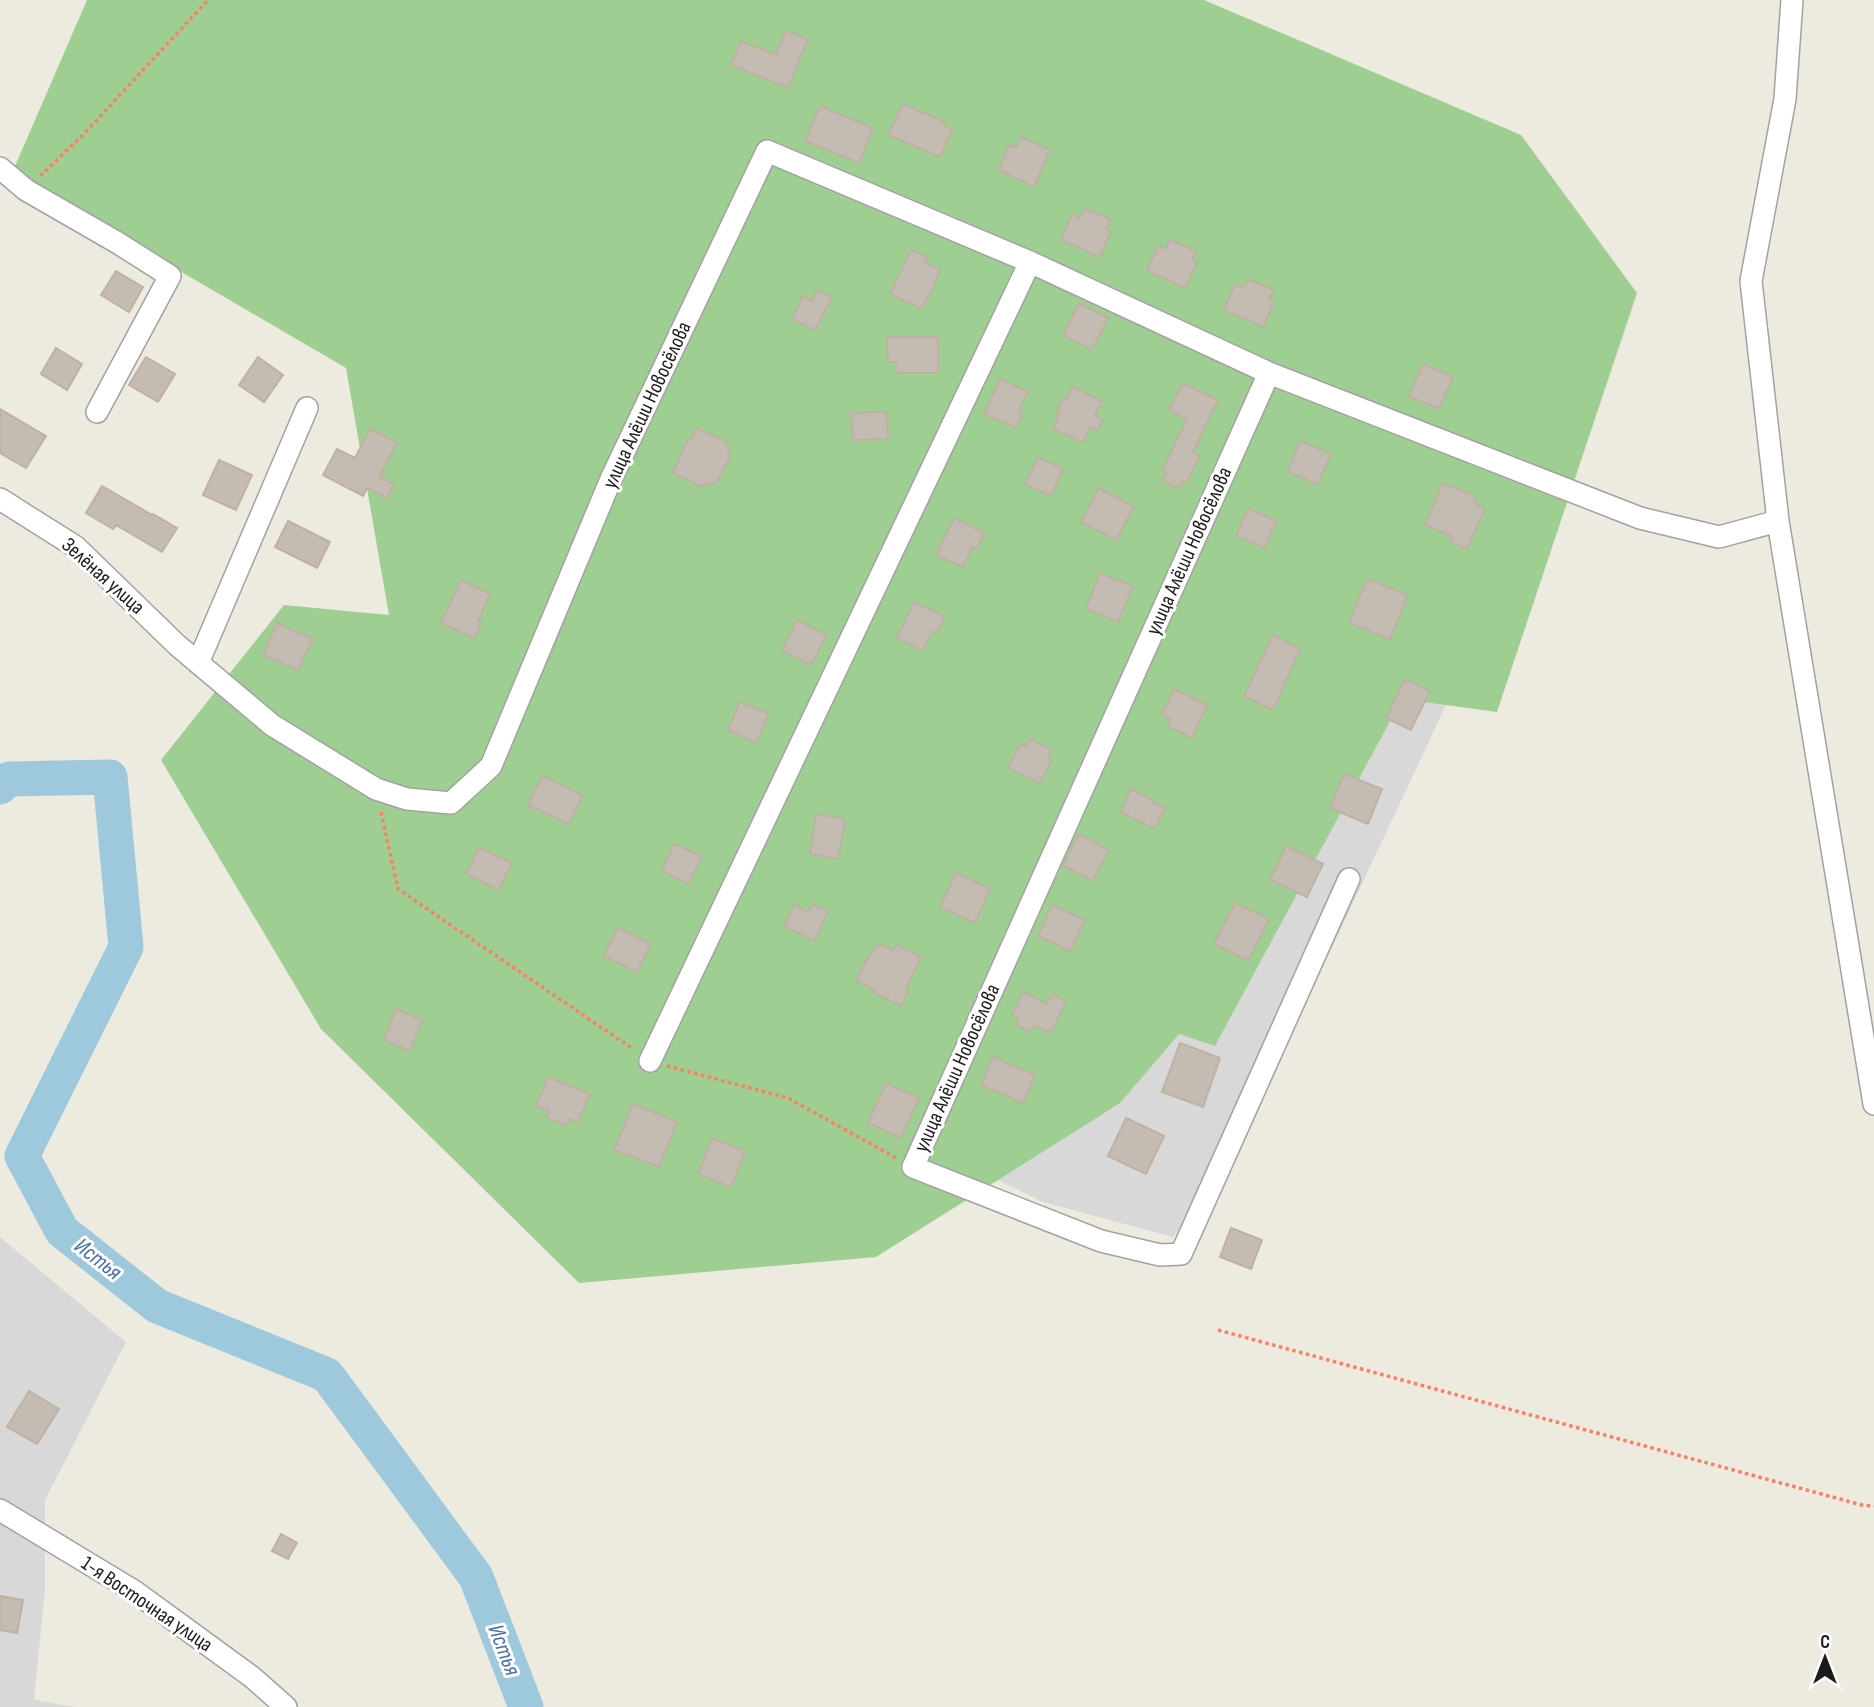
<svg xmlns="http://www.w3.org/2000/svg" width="1874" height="1707" viewBox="0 0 1874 1707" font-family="'Sofia Sans Condensed',sans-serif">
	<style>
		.residential { fill: #d9d8d8 }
		.forest { fill: #9fce93 }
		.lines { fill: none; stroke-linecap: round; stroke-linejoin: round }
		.river { stroke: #9ec9dd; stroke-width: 35 }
		.building { fill: #c4bcb3; stroke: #bfb1a2; stroke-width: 2 }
		.minor-casing { stroke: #a2a2a2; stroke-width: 24 }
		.path { stroke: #fd7e60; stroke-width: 3.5; stroke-dasharray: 3.5 3.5; stroke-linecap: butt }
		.minor { stroke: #fff; stroke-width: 21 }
		.labels { text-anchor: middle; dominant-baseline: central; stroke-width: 6; stroke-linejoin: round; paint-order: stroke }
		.street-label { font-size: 21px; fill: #1b1b1b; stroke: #fff }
		.water-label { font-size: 23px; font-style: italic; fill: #4670ac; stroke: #fff }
	</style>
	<rect width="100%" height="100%" fill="#edeadf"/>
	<path class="residential" d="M 1541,503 L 1243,1137 L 1173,1237 L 1043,1202 L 932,1148 Z
		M 0,1237 L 126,1342 L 45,1500 L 45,1591 L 34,1700 L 75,1707 L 0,1707 Z"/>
	<path class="forest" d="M 87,0 L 1204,0 L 1521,135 L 1637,293 L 1497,712 L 1402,699 L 1215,1046 L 1179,1034 L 1120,1103 L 876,1257 L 579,1283 L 321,1029 L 161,760 L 284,605 L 389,615 L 346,368 L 12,173 Z"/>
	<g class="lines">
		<path class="river" d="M 0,787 L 9,779 L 110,777 L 126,947 L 22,1156 L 62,1231 L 157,1306 L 327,1375 L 476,1577 L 526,1707"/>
	</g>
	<path class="building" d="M 786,31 L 808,39 L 788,88 L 731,65 L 741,41 L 776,55 Z
		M 903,104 L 945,122 L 944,125 L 952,129 L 940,157 L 888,135 Z
		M 820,106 L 873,128 L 859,163 L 805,141 Z
		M 1021,137 L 1050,150 L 1034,187 L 999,170 L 1009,145 L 1016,148 Z
		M 1084,208 L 1110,219 L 1106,229 L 1111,231 L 1100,257 L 1061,240 L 1072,214 L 1080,218 Z
		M 1170,239 L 1196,251 L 1192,260 L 1197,262 L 1185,288 L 1147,271 L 1158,246 L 1166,249 Z
		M 911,250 L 927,257 L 924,262 L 940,270 L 929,298 L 927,297 L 921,309 L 890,294 Z
		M 116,271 L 143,287 L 129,312 L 101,295 Z
		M 1248,279 L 1274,290 L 1269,299 L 1274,302 L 1263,327 L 1224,310 L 1235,284 L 1243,288 Z
		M 817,290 L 832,297 L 815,330 L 792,319 L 803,296 L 812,301 Z
		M 1079,303 L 1108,318 L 1092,350 L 1063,335 Z
		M 887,337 L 938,337 L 938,373 L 896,373 L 896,362 L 888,362 Z
		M 56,348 L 82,364 L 67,390 L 41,374 Z
		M 146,357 L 175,374 L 158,402 L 129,385 Z
		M 258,357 L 283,375 L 264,402 L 239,385 Z
		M 1423,364 L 1453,377 L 1439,409 L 1409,396 Z
		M 1000,379 L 1028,392 L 1019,410 L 1022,415 L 1016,428 L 984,414 Z
		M 1183,383 L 1218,400 L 1193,452 L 1200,455 L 1187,482 L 1183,480 L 1179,488 L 1163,481 L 1167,473 L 1162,471 L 1187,419 L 1169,410 Z
		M 1072,387 L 1102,401 L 1095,415 L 1103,420 L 1097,431 L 1090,427 L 1083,442 L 1053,429 L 1060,413 L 1057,412 L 1063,398 L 1066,400 Z
		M 0,409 L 46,436 L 26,468 L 0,453 Z
		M 887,412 L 888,439 L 853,440 L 851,413 Z
		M 697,428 L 727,442 L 730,457 L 716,483 L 700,486 L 673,473 L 688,439 L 691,440 Z
		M 370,429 L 397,443 L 379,477 L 394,484 L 387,498 L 367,488 L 363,496 L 323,475 L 337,449 L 355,458 Z
		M 1300,441 L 1331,454 L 1318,484 L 1288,472 Z
		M 1038,457 L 1063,469 L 1051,496 L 1025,484 Z
		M 219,460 L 252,475 L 236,510 L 203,495 Z
		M 1443,483 L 1473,495 L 1477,505 L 1485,509 L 1467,549 L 1450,542 L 1452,536 L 1425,525 Z
		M 102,486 L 152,515 L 153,514 L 177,528 L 162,552 L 116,525 L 113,529 L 86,513 Z
		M 1099,488 L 1134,507 L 1116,540 L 1081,522 Z
		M 1248,508 L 1276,521 L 1265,548 L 1236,536 Z
		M 954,518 L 984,533 L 977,549 L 972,547 L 963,567 L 936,555 Z
		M 288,521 L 330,542 L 317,568 L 275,547 Z
		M 1100,573 L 1133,586 L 1118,622 L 1086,609 Z
		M 1367,579 L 1408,595 L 1390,639 L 1349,623 Z
		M 461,580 L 490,594 L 478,620 L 482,622 L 474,638 L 441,623 Z
		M 914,602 L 945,617 L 937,633 L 932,631 L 923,651 L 897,638 Z
		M 797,620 L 827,635 L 811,665 L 782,650 Z
		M 277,623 L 313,639 L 298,670 L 263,655 Z
		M 1273,635 L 1300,649 L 1273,710 L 1244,696 Z
		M 1405,679 L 1430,691 L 1411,730 L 1386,718 Z
		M 1174,689 L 1207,705 L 1192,738 L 1167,726 L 1171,719 L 1162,715 Z
		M 740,702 L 769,714 L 756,743 L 728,730 Z
		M 1030,739 L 1051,749 L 1048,757 L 1052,759 L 1040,783 L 1008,768 L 1020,744 L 1026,747 Z
		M 1344,774 L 1382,789 L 1368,824 L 1330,808 Z
		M 542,776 L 583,795 L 569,824 L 528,805 Z
		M 1131,789 L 1153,800 L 1152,802 L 1165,808 L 1155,829 L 1121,812 Z
		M 816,814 L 845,819 L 838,859 L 810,854 Z
		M 1079,834 L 1109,850 L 1092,881 L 1063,865 Z
		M 674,844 L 702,856 L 689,884 L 662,871 Z
		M 1286,846 L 1323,864 L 1307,897 L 1270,880 Z
		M 479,847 L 512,863 L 498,890 L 466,874 Z
		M 956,873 L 990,889 L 975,923 L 940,907 Z
		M 1235,903 L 1269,919 L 1248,961 L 1214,944 Z
		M 812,904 L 828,911 L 815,941 L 784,926 L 794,905 L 808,912 Z
		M 1052,905 L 1085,920 L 1070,951 L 1038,936 Z
		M 618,928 L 651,944 L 637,972 L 604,956 Z
		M 882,945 L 893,951 L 896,945 L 921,957 L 906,988 L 909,990 L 901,1006 L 873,992 L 874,989 L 856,981 L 868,957 L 869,958 L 875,947 Z
		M 1023,992 L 1047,1004 L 1052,994 L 1066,1001 L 1051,1033 L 1034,1025 L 1030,1032 L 1016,1025 L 1019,1018 L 1012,1015 Z
		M 396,1009 L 422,1020 L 410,1051 L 384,1040 Z
		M 1180,1043 L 1220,1058 L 1203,1107 L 1162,1092 Z
		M 993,1057 L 1035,1075 L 1023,1103 L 981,1085 Z
		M 548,1077 L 590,1094 L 578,1122 L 569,1119 L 567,1126 L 546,1117 L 549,1111 L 536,1106 Z
		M 886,1083 L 919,1098 L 901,1138 L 868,1123 Z
		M 633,1104 L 677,1122 L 659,1167 L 614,1150 Z
		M 1126,1118 L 1164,1136 L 1146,1174 L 1108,1156 Z
		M 712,1138 L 745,1151 L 731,1187 L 698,1174 Z
		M 1231,1228 L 1262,1240 L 1251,1269 L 1220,1257 Z
		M 29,1391 L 59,1409 L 37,1444 L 7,1427 Z
		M 281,1534 L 297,1543 L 288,1559 L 272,1551 Z
		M 0,1596 L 23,1600 L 17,1633 L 0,1630 Z"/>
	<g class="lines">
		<g class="minor-casing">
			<path id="minor" d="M 1792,0 L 1785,99 L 1751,281 L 1778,521 L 1874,1104
				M 0,168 L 26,190 L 118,243 L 170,276 L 97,412
				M 1269,373 L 913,1167 L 1101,1241 L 1160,1255 L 1181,1254 L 1349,879
				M 0,499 L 76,547 L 177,645 L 272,725 L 376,789 L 407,799 L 451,803 L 491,766 L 611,479 L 767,151 L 1030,262 L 1269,373 L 1640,518 L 1719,537 L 1778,521
				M 198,663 L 307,408
				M 650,1061 L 1030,262
				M 0,1510 L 134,1591 L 252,1677 L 286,1707"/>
		</g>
		<path class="path" d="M 40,176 L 81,137 L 208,0
			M 381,812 L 398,889 L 633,1049
			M 667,1066 L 788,1098 L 896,1158
			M 1218,1330 L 1862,1505 L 1874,1506"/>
		<use href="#minor" class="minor"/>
	</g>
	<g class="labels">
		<g class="street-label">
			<text transform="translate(647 405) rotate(-65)">улица Алёши Новосёлова</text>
			<text transform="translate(1189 551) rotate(-66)">улица Алёши Новосёлова</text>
			<text transform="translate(103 576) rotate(42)">Зелёная улица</text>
			<text transform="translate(957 1068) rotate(-66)">улица Алёши Новосёлова</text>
			<text transform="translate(147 1604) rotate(34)">1-я Восточная улица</text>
		</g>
		<g class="water-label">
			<text transform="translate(98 1259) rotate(38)">Истья</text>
			<text transform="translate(504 1650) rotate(69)">Истья</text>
		</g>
	</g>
	<g transform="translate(1825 1658)" stroke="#ffffff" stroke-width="5" paint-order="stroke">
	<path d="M0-5L12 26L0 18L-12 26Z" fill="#1b1b1b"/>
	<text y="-10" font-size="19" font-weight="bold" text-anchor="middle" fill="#1b1b1b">С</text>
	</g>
</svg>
